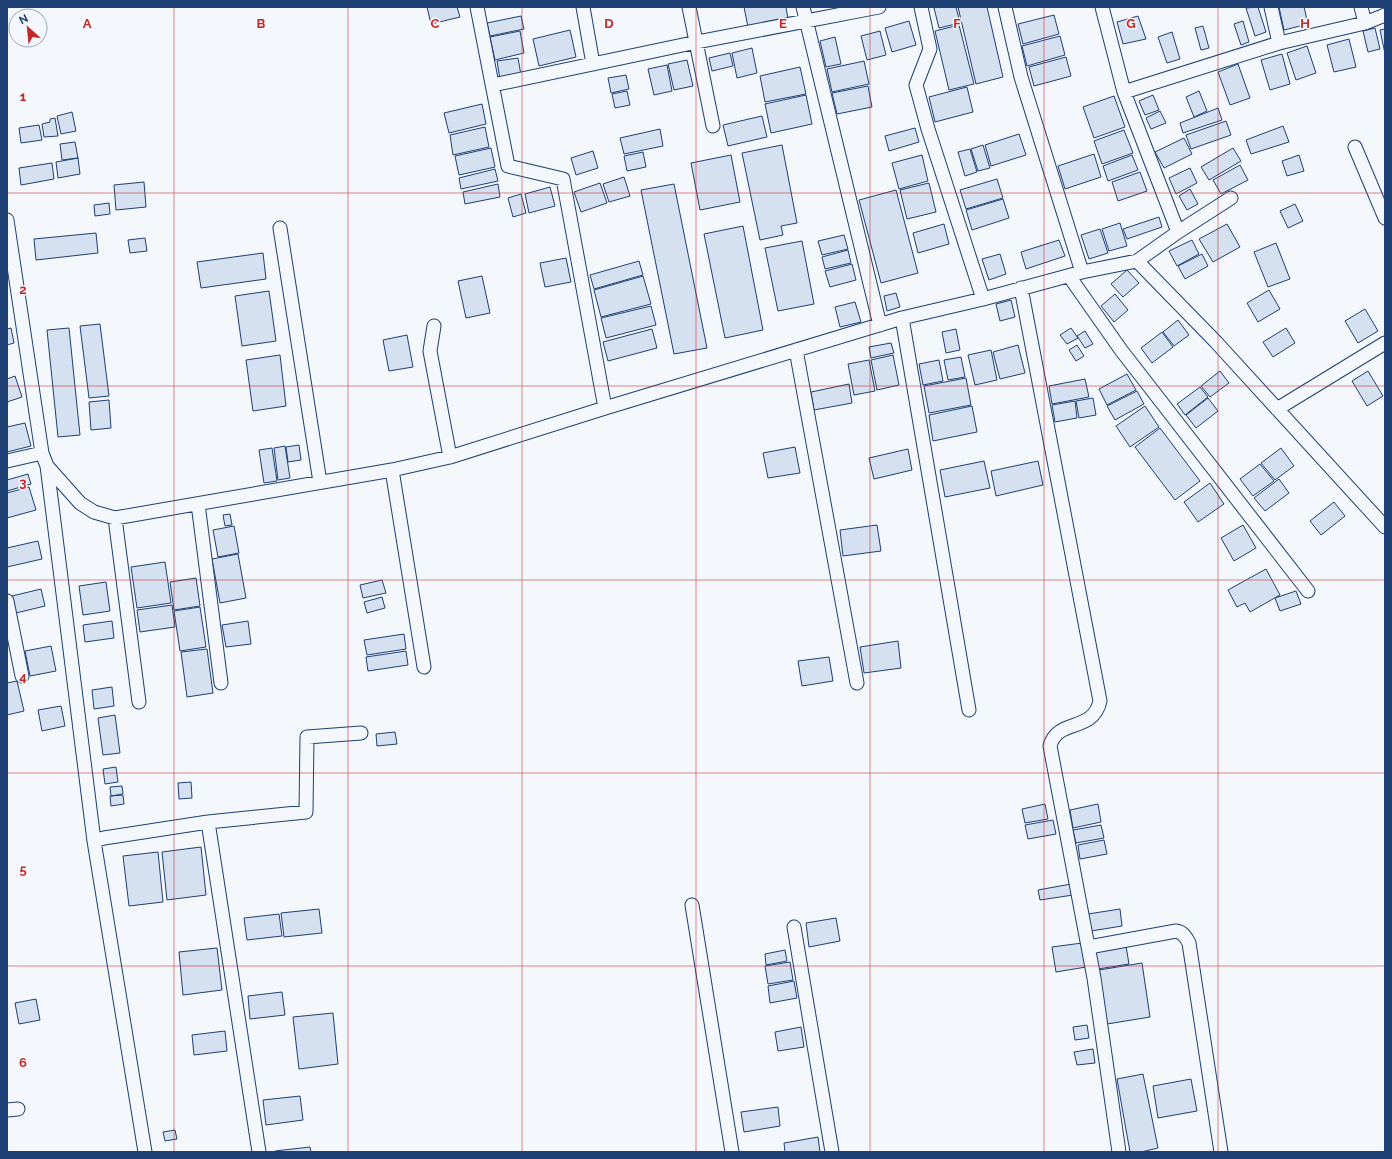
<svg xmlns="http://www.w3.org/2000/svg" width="1392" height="1159" viewBox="0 0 1392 1159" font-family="Raleway,sans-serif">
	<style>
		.building { fill: #d5e0f0; stroke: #1d3f73 }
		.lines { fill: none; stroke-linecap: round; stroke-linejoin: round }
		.minor-casing { stroke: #1d3f73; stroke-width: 15 }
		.minor { stroke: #f4f7fb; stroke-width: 13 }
		.grid { fill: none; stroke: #c62828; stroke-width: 1; stroke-opacity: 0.55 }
		.grid-label { font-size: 13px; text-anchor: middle; font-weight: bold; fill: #c62828; stroke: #f4f7fb; stroke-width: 3; stroke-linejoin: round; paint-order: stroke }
	</style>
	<rect width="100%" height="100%" fill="#f4f7fb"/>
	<path class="building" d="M 427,7 L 457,7 L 460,17 L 431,24 Z
		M 744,7 L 786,7 L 788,19 L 748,27 Z
		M 937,7 L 956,7 L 960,23 L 939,28 L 934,8 Z
		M 958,7 L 987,7 L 1003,77 L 976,84 Z
		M 1258,7 L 1266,32 L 1255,36 L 1246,8 Z
		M 1279,7 L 1304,7 L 1308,24 L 1284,30 Z
		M 1054,15 L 1059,34 L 1023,44 L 1018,24 Z
		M 521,16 L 524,29 L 490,36 L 487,23 Z
		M 1138,16 L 1146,39 L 1123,44 L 1117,22 Z
		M 909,21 L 916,45 L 892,52 L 885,28 Z
		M 1243,21 L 1249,42 L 1241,45 L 1234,24 Z
		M 959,25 L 974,84 L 949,90 L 935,31 Z
		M 1203,26 L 1209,48 L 1201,50 L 1195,28 Z
		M 1375,28 L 1380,49 L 1368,52 L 1363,31 Z
		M 1385,29 L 1385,54 L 1380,30 Z
		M 570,30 L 576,57 L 539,66 L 533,39 Z
		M 520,31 L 524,53 L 495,60 L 490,37 Z
		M 880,31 L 886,55 L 867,60 L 861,36 Z
		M 1172,32 L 1180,59 L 1167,63 L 1158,37 Z
		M 1060,36 L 1065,55 L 1027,66 L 1022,46 Z
		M 835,37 L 841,64 L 826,67 L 820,41 Z
		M 1349,39 L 1356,67 L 1334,72 L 1327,45 Z
		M 1307,46 L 1316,73 L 1296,80 L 1287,53 Z
		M 752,48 L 757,73 L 737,78 L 732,53 Z
		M 730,53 L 733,66 L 712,71 L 709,58 Z
		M 1282,54 L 1290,84 L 1270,90 L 1261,60 Z
		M 1066,57 L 1071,76 L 1034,86 L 1029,67 Z
		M 518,58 L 521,75 L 500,79 L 497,61 Z
		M 687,60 L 693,86 L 674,90 L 668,64 Z
		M 864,61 L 869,84 L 832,92 L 827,69 Z
		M 1238,64 L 1250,98 L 1230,105 L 1218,72 Z
		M 667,65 L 672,91 L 654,95 L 648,69 Z
		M 800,67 L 806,94 L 765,102 L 760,76 Z
		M 626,75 L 629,89 L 611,93 L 608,78 Z
		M 868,86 L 872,107 L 837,114 L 832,93 Z
		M 967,87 L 973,112 L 935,122 L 929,97 Z
		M 627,91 L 630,105 L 615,108 L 612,94 Z
		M 1199,91 L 1207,111 L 1194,117 L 1186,97 Z
		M 806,95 L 812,124 L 771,133 L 765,104 Z
		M 1153,95 L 1159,110 L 1145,115 L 1139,101 Z
		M 1114,96 L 1125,127 L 1094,138 L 1083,107 Z
		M 482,104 L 486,124 L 449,133 L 444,113 Z
		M 1218,108 L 1222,120 L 1183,133 L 1180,123 Z
		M 1160,111 L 1166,123 L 1151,129 L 1146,118 Z
		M 72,112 L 76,131 L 61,134 L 57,116 Z
		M 762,116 L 767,137 L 728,146 L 723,125 Z
		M 55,118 L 58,136 L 44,137 L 42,124 L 50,122 L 50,119 Z
		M 1226,121 L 1231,135 L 1191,149 L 1186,135 Z
		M 39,125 L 42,140 L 21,143 L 19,128 Z
		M 1283,126 L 1289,142 L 1251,154 L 1246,140 Z
		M 485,127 L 489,147 L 453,155 L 450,135 Z
		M 915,128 L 919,142 L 889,151 L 885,136 Z
		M 660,129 L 663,146 L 624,154 L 620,138 Z
		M 1124,130 L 1133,153 L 1102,164 L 1094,141 Z
		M 1019,134 L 1026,155 L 991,166 L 985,145 Z
		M 1184,138 L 1192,154 L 1164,168 L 1155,152 Z
		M 75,142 L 78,158 L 62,160 L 60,144 Z
		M 782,145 L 797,223 L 781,226 L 783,235 L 760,240 L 742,153 Z
		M 983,145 L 990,168 L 978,171 L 971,149 Z
		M 491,148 L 495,167 L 459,175 L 455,156 Z
		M 1233,148 L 1241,161 L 1209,180 L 1201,167 Z
		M 970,149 L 977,172 L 965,176 L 958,152 Z
		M 593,151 L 598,168 L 576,175 L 571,158 Z
		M 643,152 L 646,167 L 627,171 L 624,156 Z
		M 1094,154 L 1101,177 L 1065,189 L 1058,166 Z
		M 731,155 L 740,202 L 700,210 L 691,163 Z
		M 922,155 L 928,181 L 899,189 L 892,163 Z
		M 1132,155 L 1138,170 L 1108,181 L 1103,166 Z
		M 1299,155 L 1304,171 L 1287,176 L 1282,161 Z
		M 78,158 L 80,174 L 58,178 L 56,162 Z
		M 52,163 L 54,179 L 21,185 L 19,168 Z
		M 1240,165 L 1248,180 L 1221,194 L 1213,180 Z
		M 1190,168 L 1197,183 L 1176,194 L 1169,178 Z
		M 495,169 L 498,181 L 461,189 L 459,178 Z
		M 1140,172 L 1147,191 L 1118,201 L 1112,182 Z
		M 624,177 L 630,196 L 609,202 L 603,184 Z
		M 997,179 L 1003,198 L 966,209 L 960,190 Z
		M 144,182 L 146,207 L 116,210 L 114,185 Z
		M 600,183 L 607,203 L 581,212 L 574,192 Z
		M 929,183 L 936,212 L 907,219 L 900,190 Z
		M 498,184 L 500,197 L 465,204 L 463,192 Z
		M 674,184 L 707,348 L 674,354 L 641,190 Z
		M 550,187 L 555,206 L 529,213 L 525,194 Z
		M 1190,189 L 1198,204 L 1187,210 L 1179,196 Z
		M 896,190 L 918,273 L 881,283 L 859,200 Z
		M 521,194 L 526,213 L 513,217 L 508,198 Z
		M 1003,199 L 1009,218 L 972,230 L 966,210 Z
		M 109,203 L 110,214 L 95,216 L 94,205 Z
		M 1295,204 L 1303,221 L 1288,228 L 1280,211 Z
		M 1159,217 L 1162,227 L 1127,239 L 1123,229 Z
		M 1120,223 L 1127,246 L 1109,251 L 1102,229 Z
		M 944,224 L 949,244 L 918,253 L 913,233 Z
		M 1227,224 L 1240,247 L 1213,262 L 1199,239 Z
		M 743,226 L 763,330 L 725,338 L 704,234 Z
		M 1100,229 L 1108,253 L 1089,259 L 1081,235 Z
		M 96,233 L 98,253 L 36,260 L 34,239 Z
		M 844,235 L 848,249 L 822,255 L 818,241 Z
		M 145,238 L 147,251 L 130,253 L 128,240 Z
		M 1059,240 L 1065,256 L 1026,269 L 1021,252 Z
		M 1192,240 L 1199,254 L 1177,266 L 1169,251 Z
		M 802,241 L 814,304 L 778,311 L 765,248 Z
		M 1276,243 L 1290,279 L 1268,287 L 1254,252 Z
		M 848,250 L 851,263 L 825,269 L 822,257 Z
		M 263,253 L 266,279 L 201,288 L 197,262 Z
		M 1000,254 L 1006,274 L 989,280 L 982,259 Z
		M 1202,254 L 1208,266 L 1185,279 L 1178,266 Z
		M 566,258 L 571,282 L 545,287 L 540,263 Z
		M 639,261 L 643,275 L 594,289 L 590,275 Z
		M 852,264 L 856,280 L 830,287 L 825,271 Z
		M 1127,270 L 1139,283 L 1123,297 L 1111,284 Z
		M 482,276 L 490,313 L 466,318 L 458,281 Z
		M 643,276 L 651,304 L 601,317 L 594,290 Z
		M 1269,290 L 1280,309 L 1258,322 L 1247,303 Z
		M 269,291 L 276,341 L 242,346 L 235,296 Z
		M 896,293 L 900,307 L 887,311 L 884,296 Z
		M 1115,294 L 1128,310 L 1114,322 L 1101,306 Z
		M 1011,300 L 1015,317 L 1000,321 L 996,304 Z
		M 855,302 L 861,322 L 840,327 L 835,307 Z
		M 651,306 L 656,325 L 606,338 L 601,318 Z
		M 1365,309 L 1378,331 L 1358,343 L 1345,321 Z
		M 1178,320 L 1189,335 L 1174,346 L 1163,332 Z
		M 100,324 L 109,396 L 89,398 L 80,326 Z
		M 11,328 L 14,343 L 7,345 L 7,329 Z
		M 69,328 L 80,435 L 58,437 L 47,330 Z
		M 1071,328 L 1078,338 L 1067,344 L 1060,335 Z
		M 1286,328 L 1295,343 L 1273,357 L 1263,342 Z
		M 652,329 L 657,348 L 608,361 L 603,342 Z
		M 956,329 L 960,350 L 946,353 L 942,332 Z
		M 1085,331 L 1093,344 L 1085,348 L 1077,336 Z
		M 1162,332 L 1173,347 L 1152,363 L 1141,348 Z
		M 407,335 L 413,367 L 389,371 L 383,340 Z
		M 891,343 L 894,353 L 871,358 L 869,347 Z
		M 1018,345 L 1025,373 L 1000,379 L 993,352 Z
		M 1077,345 L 1084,356 L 1076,361 L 1069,350 Z
		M 991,350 L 997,380 L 975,385 L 968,355 Z
		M 280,355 L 286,406 L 253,411 L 246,360 Z
		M 893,355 L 899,385 L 877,390 L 871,360 Z
		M 961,357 L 965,377 L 948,380 L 944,360 Z
		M 869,360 L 875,391 L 854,395 L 848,364 Z
		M 939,360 L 943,381 L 923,385 L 919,364 Z
		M 1220,371 L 1229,383 L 1210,397 L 1201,386 Z
		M 1368,371 L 1383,396 L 1367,406 L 1352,381 Z
		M 1127,374 L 1136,390 L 1107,405 L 1099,389 Z
		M 15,376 L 22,397 L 7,402 L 7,379 Z
		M 966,378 L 971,405 L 929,413 L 924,386 Z
		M 1085,379 L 1089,397 L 1052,404 L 1049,386 Z
		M 849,384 L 852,403 L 814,410 L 811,392 Z
		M 1200,387 L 1208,397 L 1185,415 L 1177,404 Z
		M 1137,391 L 1144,404 L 1115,420 L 1107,406 Z
		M 1093,398 L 1096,415 L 1079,418 L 1076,401 Z
		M 1208,398 L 1218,411 L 1196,428 L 1186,415 Z
		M 109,400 L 111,428 L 91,430 L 89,402 Z
		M 1075,401 L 1077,418 L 1055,422 L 1052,405 Z
		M 972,406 L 977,432 L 933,441 L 929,415 Z
		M 1145,406 L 1159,427 L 1130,447 L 1116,426 Z
		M 25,423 L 31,446 L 7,452 L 7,427 Z
		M 1160,428 L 1200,481 L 1175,500 L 1135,447 Z
		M 299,445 L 301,460 L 288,462 L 286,447 Z
		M 285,446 L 290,478 L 278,480 L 274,448 Z
		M 795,447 L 800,473 L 768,478 L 763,453 Z
		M 272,448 L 277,481 L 264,483 L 259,450 Z
		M 1281,448 L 1294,466 L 1275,480 L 1261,463 Z
		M 908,449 L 912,470 L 874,479 L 869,458 Z
		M 984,461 L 990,488 L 945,497 L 940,470 Z
		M 1038,461 L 1043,485 L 996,496 L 991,471 Z
		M 1260,464 L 1274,481 L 1253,496 L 1240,479 Z
		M 28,474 L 31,484 L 7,491 L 7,480 Z
		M 1279,479 L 1289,493 L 1265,511 L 1254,498 Z
		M 1210,483 L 1224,504 L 1198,522 L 1184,502 Z
		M 29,487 L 36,510 L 7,518 L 7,493 Z
		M 1334,502 L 1345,516 L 1321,535 L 1310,521 Z
		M 230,514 L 232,525 L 225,526 L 223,515 Z
		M 877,525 L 881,551 L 843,556 L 840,530 Z
		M 1243,525 L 1256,548 L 1234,561 L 1221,538 Z
		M 234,526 L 239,553 L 218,557 L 213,530 Z
		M 38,541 L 42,559 L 7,567 L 7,548 Z
		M 238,554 L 246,598 L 220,603 L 212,559 Z
		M 165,562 L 171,603 L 137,608 L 131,567 Z
		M 1266,569 L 1280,595 L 1250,612 L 1245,603 L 1237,607 L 1228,590 Z
		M 196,578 L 200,606 L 174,610 L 170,582 Z
		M 382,580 L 386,593 L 363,598 L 360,585 Z
		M 106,582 L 110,611 L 83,615 L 79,586 Z
		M 41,589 L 45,606 L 16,613 L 12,596 Z
		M 1296,591 L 1301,604 L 1280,611 L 1275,598 Z
		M 382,597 L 385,608 L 367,613 L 364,602 Z
		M 172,605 L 175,627 L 140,632 L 137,610 Z
		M 200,607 L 206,647 L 180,651 L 174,611 Z
		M 112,621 L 114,638 L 85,642 L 83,625 Z
		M 248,621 L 251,644 L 226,647 L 222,625 Z
		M 404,634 L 406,649 L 367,655 L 364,640 Z
		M 898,641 L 901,668 L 864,673 L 860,647 Z
		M 51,646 L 56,671 L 30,676 L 25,651 Z
		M 207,649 L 213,693 L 187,697 L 181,652 Z
		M 406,651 L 408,665 L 368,671 L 366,657 Z
		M 829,657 L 833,681 L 802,686 L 798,661 Z
		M 17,681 L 24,711 L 7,715 L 7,683 Z
		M 112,687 L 114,706 L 94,709 L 92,690 Z
		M 61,706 L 65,726 L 42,731 L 38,710 Z
		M 115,715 L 120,753 L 103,755 L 98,718 Z
		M 395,732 L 397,744 L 377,746 L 376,734 Z
		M 116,767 L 118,782 L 105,784 L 103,769 Z
		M 191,782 L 192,798 L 179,799 L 178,783 Z
		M 122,786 L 123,794 L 111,796 L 110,787 Z
		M 123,795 L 124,804 L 111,806 L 110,796 Z
		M 1045,804 L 1048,819 L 1025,823 L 1022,809 Z
		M 1098,804 L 1101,822 L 1073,828 L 1070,810 Z
		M 1053,820 L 1056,834 L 1028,839 L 1025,825 Z
		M 1101,825 L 1104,838 L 1076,843 L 1073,830 Z
		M 1104,840 L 1107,854 L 1080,859 L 1078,845 Z
		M 201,847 L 206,895 L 167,900 L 162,852 Z
		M 158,852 L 163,902 L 129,906 L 123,856 Z
		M 1071,884 L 1073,895 L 1040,900 L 1038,890 Z
		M 319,909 L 322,933 L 284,937 L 281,913 Z
		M 1120,909 L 1122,926 L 1091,931 L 1088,914 Z
		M 279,914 L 282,936 L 247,940 L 244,918 Z
		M 836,918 L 840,941 L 809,947 L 806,923 Z
		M 1082,943 L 1086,967 L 1056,972 L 1052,947 Z
		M 1126,946 L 1129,964 L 1098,969 L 1096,951 Z
		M 217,948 L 222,990 L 183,995 L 179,952 Z
		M 785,950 L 787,961 L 766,965 L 765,954 Z
		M 790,962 L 793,980 L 768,984 L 765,966 Z
		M 1142,963 L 1150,1017 L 1107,1024 L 1099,970 Z
		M 794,981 L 797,998 L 770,1003 L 768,986 Z
		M 282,992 L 285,1015 L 250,1019 L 248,996 Z
		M 36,999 L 40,1020 L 19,1024 L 15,1003 Z
		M 333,1013 L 338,1064 L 299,1069 L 293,1017 Z
		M 1087,1025 L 1089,1038 L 1075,1040 L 1073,1027 Z
		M 801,1027 L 804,1047 L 778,1051 L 775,1032 Z
		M 225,1031 L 227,1051 L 194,1055 L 192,1035 Z
		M 1093,1049 L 1095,1063 L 1077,1065 L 1074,1052 Z
		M 1143,1074 L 1158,1148 L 1141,1152 L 1130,1152 L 1117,1079 Z
		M 1191,1079 L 1197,1111 L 1158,1118 L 1153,1086 Z
		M 300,1096 L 303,1120 L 266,1125 L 263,1100 Z
		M 778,1107 L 780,1126 L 744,1132 L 741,1112 Z
		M 175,1130 L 177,1139 L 165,1141 L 163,1132 Z
		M 818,1137 L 820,1152 L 785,1152 L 784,1143 Z
		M 310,1147 L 311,1152 L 276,1152 L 275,1151 Z"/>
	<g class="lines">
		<g class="minor-casing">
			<path id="minor" d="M 477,7 L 508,166 L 563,179 L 605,408
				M 583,7 L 593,64
				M 689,7 L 713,126
				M 803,7 L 880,325
				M 921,7 L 930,49 L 916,85 L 928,129 L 983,299
				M 1005,7 L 1021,77 L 1082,272
				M 1102,7 L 1124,92
				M 1271,7 L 1279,43
				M 1361,7 L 1365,23
				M 493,85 L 697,42 L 879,7
				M 1355,147 L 1385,218
				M 7,220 L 42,453
				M 280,228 L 320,482
				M 1178,232 L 1231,198
				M 1137,261 L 1178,232 L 1124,92 L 1279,43 L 1365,23 L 1385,15
				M 1069,276 L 1121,350 L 1308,591
				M 1021,288 L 1100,701 C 1093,733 1057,718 1050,746 L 1094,978 L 1119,1152
				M 902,318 L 969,710
				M 434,326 L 430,351 L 450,457
				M 796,350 L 857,683
				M 1277,409 L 1385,343
				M 7,461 L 42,453 L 47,466 L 80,503 L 94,512 L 115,518 L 392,470 L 450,457 L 605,408 L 902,318 L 983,299 L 1082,272 L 1137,261 L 1216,342 L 1385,527
				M 47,466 L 94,841 L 145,1152
				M 392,470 L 424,667
				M 198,504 L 221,683
				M 115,518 L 139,702
				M 7,601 L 22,676
				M 208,822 L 259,1152
				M 94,841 L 104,838 L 208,822 L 306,812 L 307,737 L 361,733
				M 692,905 L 732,1152
				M 794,927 L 832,1152
				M 1089,947 L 1176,931 C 1183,932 1186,937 1189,943 L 1221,1152
				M 7,1110 L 18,1109"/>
		</g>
		<use href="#minor" class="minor"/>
	</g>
	<path class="grid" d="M 174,7 L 174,1152M 348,7 L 348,1152M 522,7 L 522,1152M 696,7 L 696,1152M 870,7 L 870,1152M 1044,7 L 1044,1152M 1218,7 L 1218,1152M 7,193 L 1385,193M 7,386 L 1385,386M 7,580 L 1385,580M 7,773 L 1385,773M 7,966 L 1385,966"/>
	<g class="grid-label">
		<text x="87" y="28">A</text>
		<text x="261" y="28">B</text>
		<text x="435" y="28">C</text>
		<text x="609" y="28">D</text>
		<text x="783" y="28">E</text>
		<text x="957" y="28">F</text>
		<text x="1131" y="28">G</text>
		<text x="1305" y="28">H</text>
		<text x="23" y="101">1</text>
		<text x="23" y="294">2</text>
		<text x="23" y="487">3</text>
		<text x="23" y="681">4</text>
		<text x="23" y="874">5</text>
		<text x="23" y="1067">6</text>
	</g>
	<rect width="1392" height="1159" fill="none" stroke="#1d3f73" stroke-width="16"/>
	<g transform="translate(28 28) rotate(333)"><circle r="19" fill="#f4f7fb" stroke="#9eadc5"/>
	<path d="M0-3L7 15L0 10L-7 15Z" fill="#c62828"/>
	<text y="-6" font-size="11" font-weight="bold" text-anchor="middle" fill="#1d3f73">N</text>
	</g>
</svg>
